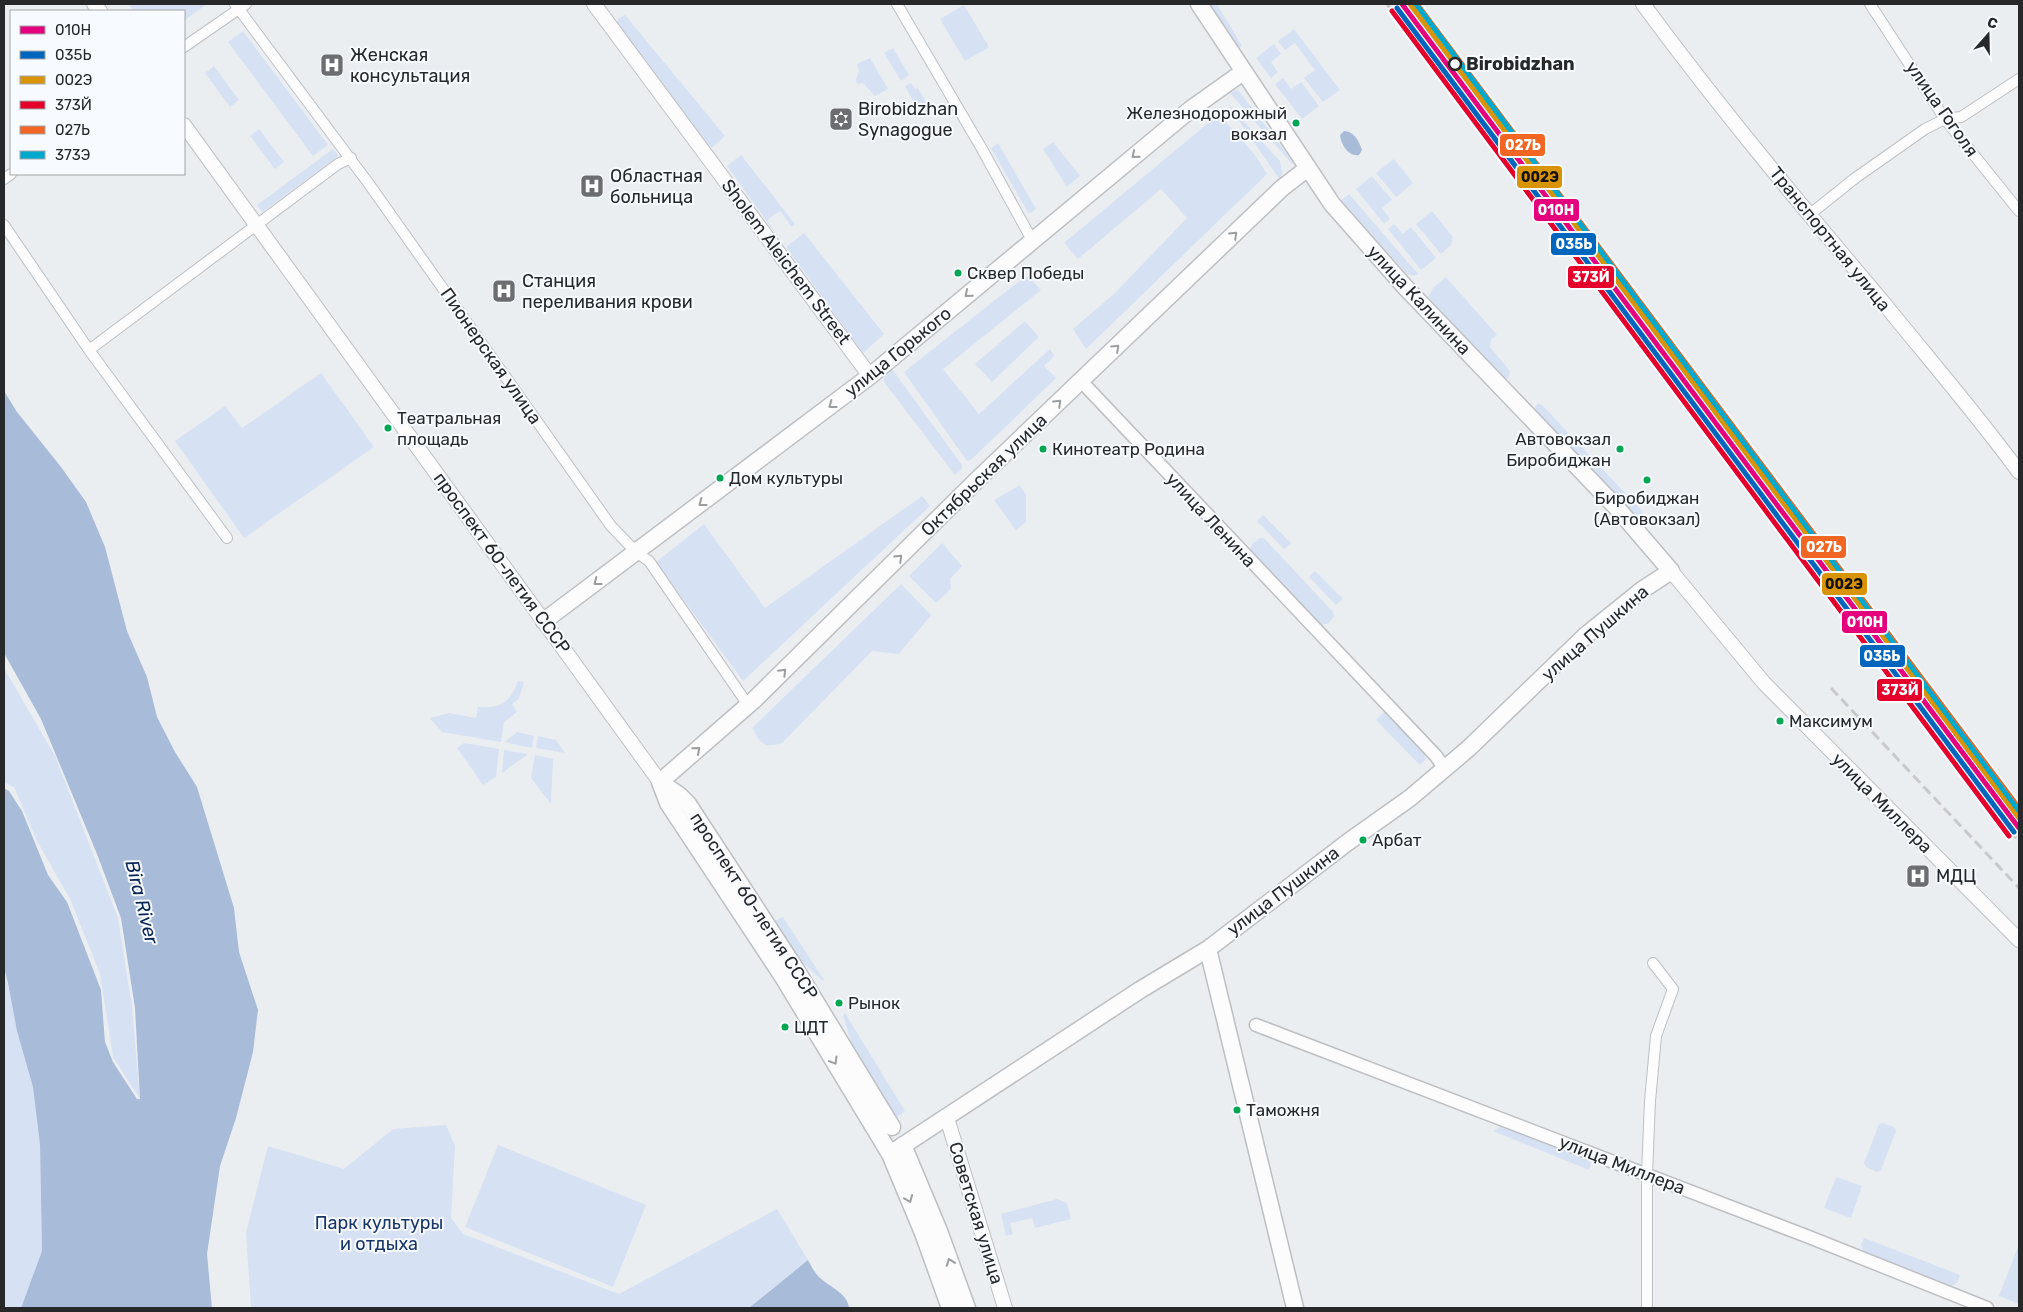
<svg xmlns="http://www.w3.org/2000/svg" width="2023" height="1312" viewBox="0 0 2023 1312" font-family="Rubik,sans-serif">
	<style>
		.green { fill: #d6e1f3 }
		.water { fill: #a8bbd8 }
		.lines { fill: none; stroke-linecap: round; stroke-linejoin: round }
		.minor-casing { stroke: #bdbfc2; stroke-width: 12 }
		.tertiary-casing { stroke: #bdbfc2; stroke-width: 15 }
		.secondary-casing { stroke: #bdbfc2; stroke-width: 16 }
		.primary-casing { stroke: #bdbfc2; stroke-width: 19 }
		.minor { stroke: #fcfcfd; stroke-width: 10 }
		.tertiary { stroke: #fcfcfd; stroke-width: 12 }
		.secondary { stroke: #fcfcfd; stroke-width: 14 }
		.primary { stroke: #fcfcfd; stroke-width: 16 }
		.rail { stroke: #c9c9ca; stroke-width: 3; stroke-dasharray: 10 5; stroke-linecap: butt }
		.rail-1-casing { stroke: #f7fafe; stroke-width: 9 }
		.rail-2-casing { stroke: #f7fafe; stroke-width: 9 }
		.rail-3-casing { stroke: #f7fafe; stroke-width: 9 }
		.rail-4-casing { stroke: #f7fafe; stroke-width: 9 }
		.rail-5-casing { stroke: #f7fafe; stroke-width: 9 }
		.rail-6-casing { stroke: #f7fafe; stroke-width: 9 }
		.rail-1 { stroke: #e5007d; stroke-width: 5 }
		.rail-2 { stroke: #0065bd; stroke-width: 5 }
		.rail-3 { stroke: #d89306; stroke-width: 5 }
		.rail-4 { stroke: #e4002b; stroke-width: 5 }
		.rail-5 { stroke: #f26522; stroke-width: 5 }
		.rail-6 { stroke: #00a9ce; stroke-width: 5 }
		.oneway { stroke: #9c9d9e }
		.stop-dot { fill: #f7fafe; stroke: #26282a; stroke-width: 2.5 }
		.bus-dot { fill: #00a651; stroke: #f7fafe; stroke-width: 2 }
		.labels { text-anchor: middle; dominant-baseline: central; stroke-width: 4; stroke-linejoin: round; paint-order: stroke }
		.bus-label { font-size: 17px; fill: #26282a; stroke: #f7fafe; text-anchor: start }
		.poi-label { font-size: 18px; fill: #26282a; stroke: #f7fafe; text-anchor: start }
		.stop-label { font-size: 18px; font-weight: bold; fill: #26282a; stroke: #f7fafe; text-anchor: start }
		.street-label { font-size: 18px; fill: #26282a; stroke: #f7fafe }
		.park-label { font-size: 18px; fill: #173567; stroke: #f7fafe }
		.water-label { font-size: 19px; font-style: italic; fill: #082657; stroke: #f7fafe }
		.line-badge { stroke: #f7fafe; stroke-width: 2 }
		.badge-label { font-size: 14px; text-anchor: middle; font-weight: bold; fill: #fff }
		.pale-badge-label { font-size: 14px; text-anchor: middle; font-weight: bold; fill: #111 }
	</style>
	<rect width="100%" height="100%" fill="#ebeef1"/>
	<path class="green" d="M 128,4 L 207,4 L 184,21 L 184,11 L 134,11 Z
		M 1207,4 L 1217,4 L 1242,46 L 1238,48 Z
		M 964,5 L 989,47 L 965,61 L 940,19 Z
		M 625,15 L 725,136 L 713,147 L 709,146 L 617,23 L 618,19 Z
		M 1294,29 L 1340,90 L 1323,102 L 1304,78 L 1315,70 L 1295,43 L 1285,50 L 1278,41 Z
		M 243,31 L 328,145 L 313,156 L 228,42 Z
		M 1274,44 L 1281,54 L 1271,62 L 1278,72 L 1271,78 L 1256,58 Z
		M 893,48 L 909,75 L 901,81 L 884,53 Z
		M 870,58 L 888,89 L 875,96 L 863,83 L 857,84 L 856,80 L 859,71 L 857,64 Z
		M 214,66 L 239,100 L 230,107 L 205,73 Z
		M 1283,78 L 1291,89 L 1301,82 L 1319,106 L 1302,119 L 1275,84 Z
		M 911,83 L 915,89 L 918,88 L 931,111 L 925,114 L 919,112 L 905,86 Z
		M 1237,90 L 1239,91 L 1293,162 L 1292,164 L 1230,93 Z
		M 1226,102 L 1280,161 L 1282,173 L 1280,180 Z
		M 1219,114 L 1255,155 L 1267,174 L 1086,349 L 1073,329 L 1114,294 L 1187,218 L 1161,189 L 1078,259 L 1064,243 Z
		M 259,129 L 284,162 L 275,169 L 250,136 Z
		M 1053,142 L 1080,176 L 1067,187 L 1043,149 Z
		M 998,143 L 1036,209 L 1029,214 L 991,148 Z
		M 333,149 L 339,156 L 262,212 L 257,205 Z
		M 741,155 L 795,224 L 792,227 L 780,211 L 767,220 L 778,237 L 727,166 Z
		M 1394,159 L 1413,183 L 1396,197 L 1376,173 Z
		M 1372,176 L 1392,200 L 1382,208 L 1390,219 L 1384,224 L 1356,189 Z
		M 1349,194 L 1418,274 L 1414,276 L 1407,274 L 1341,200 Z
		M 1432,211 L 1453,237 L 1451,245 L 1441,254 L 1416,224 Z
		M 1394,224 L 1403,234 L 1411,227 L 1436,258 L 1421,270 L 1388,229 Z
		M 804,233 L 884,334 L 863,353 L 786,247 Z
		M 1027,275 L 1041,290 L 943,369 L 979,414 L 1050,349 L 1054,356 L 1044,366 L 1056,378 L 972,459 L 967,461 L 904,372 Z
		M 1446,277 L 1497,335 L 1491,340 L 1490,347 L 1510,371 L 1509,377 L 1505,380 L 1502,379 L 1433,305 L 1429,296 L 1433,288 Z
		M 1025,321 L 1039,337 L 992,382 L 975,364 Z
		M 892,369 L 962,465 L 962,469 L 955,475 L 884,382 L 884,378 Z
		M 321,373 L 374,447 L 244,538 L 175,441 L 225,406 L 242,428 Z
		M 1538,404 L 1542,405 L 1642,511 L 1642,516 L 1636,516 L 1536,411 L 1535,407 Z
		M 1020,485 L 1026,495 L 1026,522 L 1016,530 L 994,500 Z
		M 922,496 L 930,506 L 743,681 L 656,562 L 704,524 L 765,608 Z
		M 1263,515 L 1291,543 L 1284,549 L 1257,521 Z
		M 1260,538 L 1264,538 L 1333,612 L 1334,616 L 1329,623 L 1321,625 L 1250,550 L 1252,544 Z
		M 942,543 L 962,566 L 950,579 L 951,589 L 936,603 L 909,576 Z
		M 1315,571 L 1343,599 L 1336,605 L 1309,577 Z
		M 901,584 L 931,615 L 899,654 L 872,651 L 782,743 C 763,749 761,743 752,728 Z
		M 4,668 L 55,756 L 118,918 L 132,1007 L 140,1099 L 113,1057 L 100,974 L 70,899 L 37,841 L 14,787 L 4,782 Z
		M 518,681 L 524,682 L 519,698 L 512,704 L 517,712 L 504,722 L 501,742 L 442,732 L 430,718 L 449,713 L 476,718 L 478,707 C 502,708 509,704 518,681 Z
		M 1384,712 L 1423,751 L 1426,759 L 1420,765 L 1376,720 Z
		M 517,732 L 534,736 L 532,748 L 505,742 Z
		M 538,736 L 556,740 L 565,753 L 536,748 Z
		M 464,743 L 499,749 L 496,777 L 483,785 L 457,748 Z
		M 504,750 L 528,754 L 502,773 Z
		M 535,755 L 553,759 L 551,804 L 531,778 Z
		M 783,917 L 824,980 L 823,981 L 800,960 L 776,927 L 775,921 Z
		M 4,968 L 33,1087 L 40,1145 L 42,1251 L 21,1308 L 4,1308 Z
		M 845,1013 L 905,1111 L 894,1119 L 854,1052 L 843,1015 Z
		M 1882,1123 L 1894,1127 L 1896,1131 L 1881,1170 L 1877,1172 L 1866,1167 L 1864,1163 L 1879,1124 Z
		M 446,1125 L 455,1146 L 451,1218 L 463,1234 L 619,1294 L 777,1209 L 808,1260 L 749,1308 L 251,1308 L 246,1233 L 268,1146 L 344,1169 L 393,1129 Z
		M 1503,1126 L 1588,1160 L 1591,1163 L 1589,1170 L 1493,1131 Z
		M 498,1145 L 646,1205 L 613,1287 L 465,1227 Z
		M 1836,1177 L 1862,1186 L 1851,1218 L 1824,1208 Z
		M 1057,1199 L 1067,1203 L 1071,1219 L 1035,1228 L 1032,1218 L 1010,1223 L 1013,1234 L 1006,1236 L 1001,1214 Z
		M 1864,1238 L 1960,1275 L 1957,1283 L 1951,1286 L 1864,1252 L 1861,1245 Z
		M 2019,1244 L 2019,1304 L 1999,1296 Z"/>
	<path class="water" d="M 1344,131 C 1354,131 1359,141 1362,150 L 1359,155 C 1348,157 1341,144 1340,135 Z
		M 4,391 L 17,412 L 61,467 L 86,502 L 105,547 L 127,631 L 147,677 L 157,717 L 175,752 L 197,787 L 234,908 L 239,952 L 258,1010 L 253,1052 L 236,1118 L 220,1166 L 207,1254 L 212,1308 L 21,1308 L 42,1251 L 40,1145 L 33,1087 L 17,1031 L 8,983 L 4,968 L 4,788 L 9,791 L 22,811 L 48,875 L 67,902 L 101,990 L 105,1042 L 113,1062 L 137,1099 L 140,1099 L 135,1008 L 121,918 L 97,854 L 41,719 L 4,653 Z
		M 808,1260 C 811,1266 814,1272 819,1277 C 829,1287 848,1293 849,1308 L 749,1308 Z"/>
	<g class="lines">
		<g class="minor-casing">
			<path id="minor" d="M 235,4 L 369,184 L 611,526 L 636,552 L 649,561 L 748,705
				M 897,4 L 982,149 L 1032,240
				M 1870,4 L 1945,119 L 2019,211
				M 184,47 L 246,4
				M 4,179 L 11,174
				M 1809,215 L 1854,179 L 1925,129 L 1945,119 L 1961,117 L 2019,79
				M 4,225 L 89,350 L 227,538
				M 89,350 L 338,164 L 351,158
				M 1647,1308 L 1647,1174 L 1650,1101 L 1656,1036 L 1673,989 L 1653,963"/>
		</g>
		<g class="tertiary-casing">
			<path id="tertiary" d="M 1081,381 L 1436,756 L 1445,769
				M 1256,1025 L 1809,1237 L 1987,1308"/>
		</g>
		<g class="secondary-casing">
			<path id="secondary" d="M 94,4 L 100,11
				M 594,4 L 870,376
				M 1643,4 C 1718,106 1800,204 1882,301 C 1928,358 1976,413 2019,472
				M 184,125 L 660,782
				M 1671,571 L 1764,683 L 2019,940
				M 947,1118 L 1005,1308"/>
		</g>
		<g class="primary-casing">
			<path id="primary" d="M 544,621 L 870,376 L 1191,109 L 1243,72
				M 660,782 L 754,700 L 976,481 L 1282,188 L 1308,168
				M 660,782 L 668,803 L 783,977 L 890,1154 L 923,1233 L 950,1308
				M 660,782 L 679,795 L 688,804 L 795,968 L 892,1127
				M 1208,949 L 1295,1308
				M 903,1145 L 939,1231 L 967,1308
				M 890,1154 L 1140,990 L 1208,949 L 1348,842 L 1410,798 L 1469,748 L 1585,636 L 1642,590 L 1671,571 L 1617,508 L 1406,288 L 1332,204 L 1199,4"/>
		</g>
		<use href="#minor" class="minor"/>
		<use href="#tertiary" class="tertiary"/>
		<use href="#secondary" class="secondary"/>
		<use href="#primary" class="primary"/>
		<path class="rail" d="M 1387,4 L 1834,602 L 1910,697 L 2019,842
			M 1831,688 L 2019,888"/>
		<g class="rail-1-casing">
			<path id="rail-1" d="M 1402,4 L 2019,828"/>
		</g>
		<g class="rail-2-casing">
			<path id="rail-2" d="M 1397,8 L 2014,832"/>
		</g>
		<g class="rail-3-casing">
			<path id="rail-3" d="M 1410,4 L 2019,818"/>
		</g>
		<g class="rail-4-casing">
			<path id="rail-4" d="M 1392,11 L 2009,836"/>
		</g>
		<g class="rail-5-casing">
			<path id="rail-5" d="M 1417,4 L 2019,808"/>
		</g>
		<g class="rail-6-casing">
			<path id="rail-6" d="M 1416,4 L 2019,811"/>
		</g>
		<use href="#rail-1" class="rail-1"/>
		<use href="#rail-2" class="rail-2"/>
		<use href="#rail-3" class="rail-3"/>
		<use href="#rail-4" class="rail-4"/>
		<use href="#rail-5" class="rail-5"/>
		<use href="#rail-6" class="rail-6"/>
	</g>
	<defs><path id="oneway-chevron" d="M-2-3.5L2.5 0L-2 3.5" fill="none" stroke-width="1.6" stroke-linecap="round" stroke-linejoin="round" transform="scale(1.25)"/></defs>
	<g class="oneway">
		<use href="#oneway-chevron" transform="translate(1135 155) rotate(140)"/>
		<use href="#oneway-chevron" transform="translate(1234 235) rotate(-44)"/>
		<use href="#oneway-chevron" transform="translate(968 294) rotate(140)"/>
		<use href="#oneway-chevron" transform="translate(1116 348) rotate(-43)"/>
		<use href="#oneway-chevron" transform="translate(1058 403) rotate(-44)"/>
		<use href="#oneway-chevron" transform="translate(832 405) rotate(143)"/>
		<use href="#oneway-chevron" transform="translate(702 503) rotate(143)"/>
		<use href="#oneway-chevron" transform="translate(899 558) rotate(-44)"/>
		<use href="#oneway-chevron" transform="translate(597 582) rotate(143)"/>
		<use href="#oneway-chevron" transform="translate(783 672) rotate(-45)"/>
		<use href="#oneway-chevron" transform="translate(697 750) rotate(-41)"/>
		<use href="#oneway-chevron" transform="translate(834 1061) rotate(59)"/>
		<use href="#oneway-chevron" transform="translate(909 1199) rotate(68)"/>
		<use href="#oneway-chevron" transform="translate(950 1262) rotate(-110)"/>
	</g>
	<defs>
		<g id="hospital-square" transform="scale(1.25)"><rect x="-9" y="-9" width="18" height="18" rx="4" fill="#6b6d70" stroke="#f7fafe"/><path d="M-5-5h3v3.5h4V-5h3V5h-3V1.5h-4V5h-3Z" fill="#fff"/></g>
		<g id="synagogue-square" transform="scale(1.25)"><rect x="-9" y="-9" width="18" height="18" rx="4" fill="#6b6d70" stroke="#f7fafe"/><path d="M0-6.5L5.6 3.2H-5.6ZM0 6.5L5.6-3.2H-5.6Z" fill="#fff"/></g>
	</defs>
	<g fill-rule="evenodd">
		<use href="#hospital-square" x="332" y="65"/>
		<use href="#synagogue-square" x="841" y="119"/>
		<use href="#hospital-square" x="592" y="186"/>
		<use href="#hospital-square" x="504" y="291"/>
		<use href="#hospital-square" x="1918" y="876"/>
	</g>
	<circle class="stop-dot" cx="1455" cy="64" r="6"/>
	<g class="bus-dot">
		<circle cx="1296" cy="123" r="4.5"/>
		<circle cx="958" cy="273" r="4.5"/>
		<circle cx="388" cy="428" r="4.5"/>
		<circle cx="1043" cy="449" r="4.5"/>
		<circle cx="1620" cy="449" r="4.5"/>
		<circle cx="720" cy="478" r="4.5"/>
		<circle cx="1647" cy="480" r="4.5"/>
		<circle cx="1780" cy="721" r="4.5"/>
		<circle cx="1363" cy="840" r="4.5"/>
		<circle cx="839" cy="1003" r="4.5"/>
		<circle cx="785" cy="1027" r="4.5"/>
		<circle cx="1237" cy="1110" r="4.5"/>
	</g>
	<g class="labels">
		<g class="bus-label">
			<text x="1287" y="113" text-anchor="end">Железнодорожный<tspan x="1287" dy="21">вокзал</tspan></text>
			<text x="967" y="273">Сквер Победы</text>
			<text x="397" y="418">Театральная<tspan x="397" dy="21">площадь</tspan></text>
			<text x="1611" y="439" text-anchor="end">Автовокзал<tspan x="1611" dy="21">Биробиджан</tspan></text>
			<text x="1052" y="449">Кинотеатр Родина</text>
			<text x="729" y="478">Дом культуры</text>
			<text x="1647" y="498" text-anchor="middle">Биробиджан<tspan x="1647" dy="21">(Автовокзал)</tspan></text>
			<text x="1789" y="721">Максимум</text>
			<text x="1372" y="840">Арбат</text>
			<text x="848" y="1003">Рынок</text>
			<text x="794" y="1027">ЦДТ</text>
			<text x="1246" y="1110">Таможня</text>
		</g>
		<g class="poi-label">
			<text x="350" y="55">Женская<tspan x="350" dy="21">консультация</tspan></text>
			<text x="858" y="109">Birobidzhan<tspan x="858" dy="21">Synagogue</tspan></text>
			<text x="610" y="176">Областная<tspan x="610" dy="21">больница</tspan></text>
			<text x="522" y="281">Станция<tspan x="522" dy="21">переливания крови</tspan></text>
			<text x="1936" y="876">МДЦ</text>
		</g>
		<g class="stop-label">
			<text x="1466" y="64">Birobidzhan</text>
		</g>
		<g class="street-label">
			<text transform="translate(1942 109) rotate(55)">улица Гоголя</text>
			<text transform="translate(1830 239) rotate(51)">Транспортная улица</text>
			<text transform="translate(786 262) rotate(53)">Sholem Aleichem Street</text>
			<text transform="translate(1419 300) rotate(47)">улица Калинина</text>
			<text transform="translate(898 352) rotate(-39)">улица Горького</text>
			<text transform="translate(491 356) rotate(55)">Пионерская улица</text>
			<text transform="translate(984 475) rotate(-44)">Октябрьская улица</text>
			<text transform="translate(1211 520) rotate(47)">улица Ленина</text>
			<text transform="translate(502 563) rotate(54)">проспект 60-летия СССР</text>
			<text transform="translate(1595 633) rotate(-41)">улица Пушкина</text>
			<text transform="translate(1882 803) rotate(45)">улица Миллера</text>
			<text transform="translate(1283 891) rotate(-37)">улица Пушкина</text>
			<text transform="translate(754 906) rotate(57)">проспект 60-летия СССР</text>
			<text transform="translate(1622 1165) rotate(21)">улица Миллера</text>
			<text transform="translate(976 1213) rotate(73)">Советская улица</text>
		</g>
		<g class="park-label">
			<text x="379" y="1223">Парк культуры<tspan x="379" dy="21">и отдыха</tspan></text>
		</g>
		<g class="water-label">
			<text transform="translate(142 902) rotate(76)">Bira River</text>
		</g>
	</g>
	<g class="line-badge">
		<rect x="1499" y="133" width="47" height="24" rx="5" fill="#f26522"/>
		<rect x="1516" y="165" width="47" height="24" rx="5" fill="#d89306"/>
		<rect x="1533" y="198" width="47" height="24" rx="5" fill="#e5007d"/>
		<rect x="1550" y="232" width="47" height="24" rx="5" fill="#0065bd"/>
		<rect x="1567" y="265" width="48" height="24" rx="5" fill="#e4002b"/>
		<rect x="1800" y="535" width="47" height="24" rx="5" fill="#f26522"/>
		<rect x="1821" y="572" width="47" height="24" rx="5" fill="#d89306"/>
		<rect x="1841" y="610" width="47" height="24" rx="5" fill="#e5007d"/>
		<rect x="1859" y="644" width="47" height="24" rx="5" fill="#0065bd"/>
		<rect x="1876" y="678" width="47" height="24" rx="5" fill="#e4002b"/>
	</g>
	<g class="badge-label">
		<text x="1523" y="150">027Ь</text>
		<text x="1556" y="215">010Н</text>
		<text x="1574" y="249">035Ь</text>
		<text x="1591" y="282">373Й</text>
		<text x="1824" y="552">027Ь</text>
		<text x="1865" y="627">010Н</text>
		<text x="1882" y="661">035Ь</text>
		<text x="1900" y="695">373Й</text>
	</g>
	<g class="pale-badge-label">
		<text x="1540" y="182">002Э</text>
		<text x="1844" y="589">002Э</text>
	</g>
	<rect width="2023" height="1312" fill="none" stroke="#26282a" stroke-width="10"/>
	<rect x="10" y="10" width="175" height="165" fill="#f7fafe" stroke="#a3a6a9"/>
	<rect x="20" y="26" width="25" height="8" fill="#e5007d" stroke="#a3a6a9"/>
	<text x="55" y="35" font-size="15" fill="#26282a">010Н</text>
	<rect x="20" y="51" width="25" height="8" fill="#0065bd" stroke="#a3a6a9"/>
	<text x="55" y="60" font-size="15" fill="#26282a">035Ь</text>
	<rect x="20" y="76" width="25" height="8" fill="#d89306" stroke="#a3a6a9"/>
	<text x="55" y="85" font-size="15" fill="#26282a">002Э</text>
	<rect x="20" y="101" width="25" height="8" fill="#e4002b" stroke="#a3a6a9"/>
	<text x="55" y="110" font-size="15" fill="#26282a">373Й</text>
	<rect x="20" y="126" width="25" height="8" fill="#f26522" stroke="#a3a6a9"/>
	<text x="55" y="135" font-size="15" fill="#26282a">027Ь</text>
	<rect x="20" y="151" width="25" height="8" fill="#00a9ce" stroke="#a3a6a9"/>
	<text x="55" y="160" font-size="15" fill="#26282a">373Э</text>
	<g transform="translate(1988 35) rotate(20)" stroke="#f7fafe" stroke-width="4" paint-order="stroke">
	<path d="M0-4L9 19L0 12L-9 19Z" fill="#26282a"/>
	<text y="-8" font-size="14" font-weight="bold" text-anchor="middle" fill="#26282a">С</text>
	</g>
</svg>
